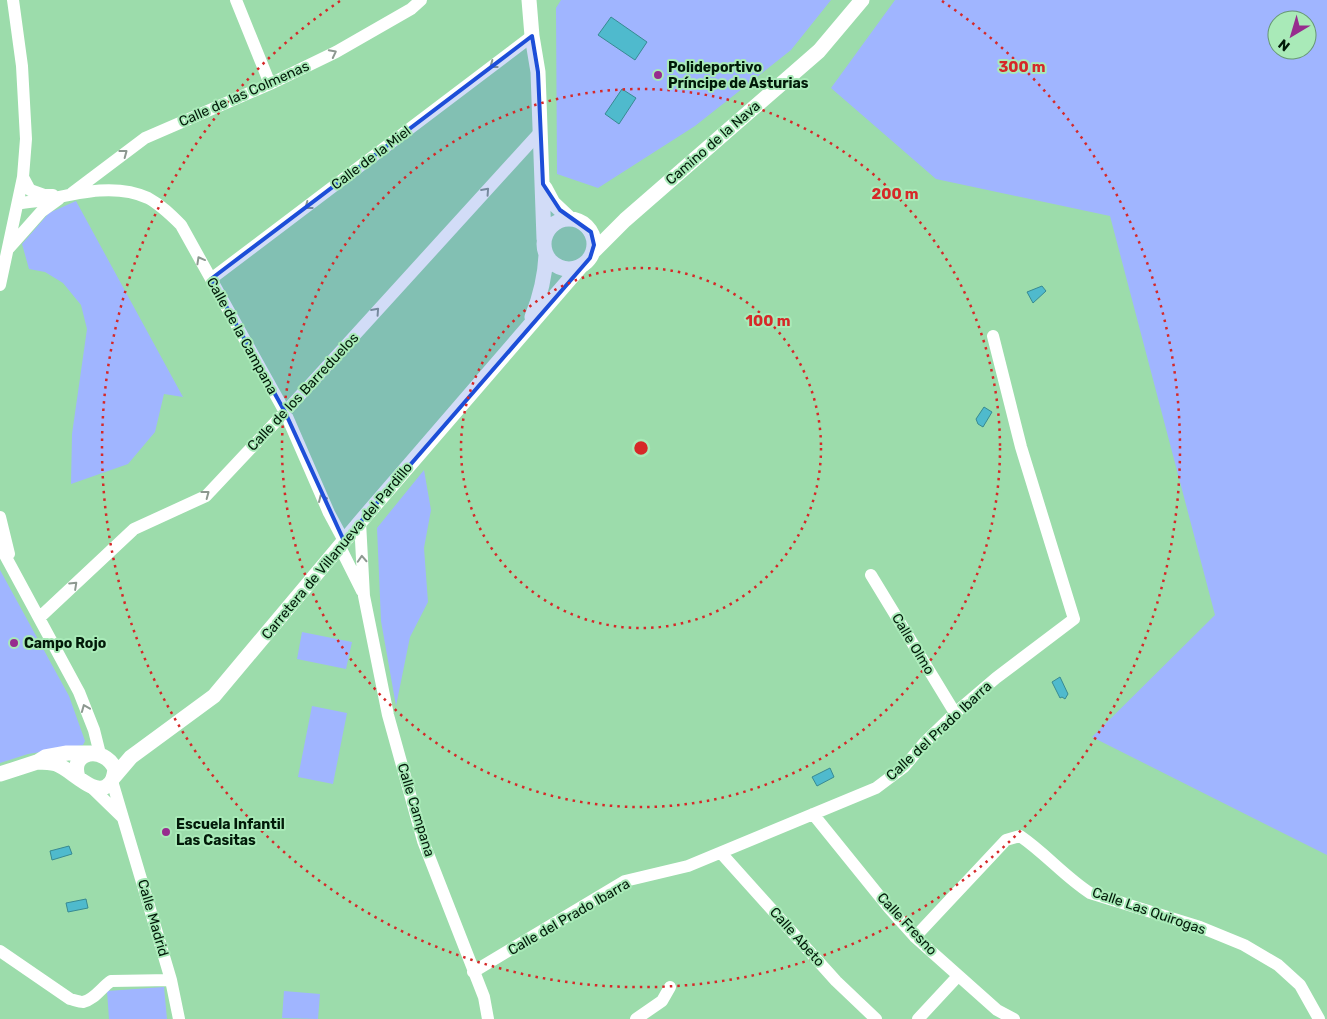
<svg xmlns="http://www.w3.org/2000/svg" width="1327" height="1019" viewBox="0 0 1327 1019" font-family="Rubik,sans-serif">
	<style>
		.green { fill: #a0b5ff; fill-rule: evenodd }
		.water { fill: #4fbacd; stroke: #388a92 }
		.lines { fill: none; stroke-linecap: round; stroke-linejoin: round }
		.minor { stroke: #fff; stroke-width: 12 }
		.tertiary { stroke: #fff; stroke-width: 15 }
		.oneway { stroke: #8d9890 }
		.marked { fill: #1d4ed8; fill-opacity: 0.2; stroke: #1d4ed8; stroke-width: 4; stroke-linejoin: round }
		.ring { fill: none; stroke: #d62828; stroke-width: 2.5; stroke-dasharray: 2.5 5 }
		.poi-dot { fill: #972c8e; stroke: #a9eab8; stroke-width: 2 }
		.labels { text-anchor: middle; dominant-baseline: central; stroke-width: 4; stroke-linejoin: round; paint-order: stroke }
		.poi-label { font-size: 14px; font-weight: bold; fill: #021a09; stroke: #a9eab8; text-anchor: start }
		.street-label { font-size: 14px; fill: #021a09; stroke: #a9eab8 }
		.centre { fill: #d62828; stroke: #a9eab8; stroke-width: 2.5 }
		.ring-label { font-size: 15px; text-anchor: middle; font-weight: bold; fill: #d62828; stroke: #a9eab8; stroke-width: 4; stroke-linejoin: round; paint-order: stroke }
	</style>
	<rect width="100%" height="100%" fill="#9cdcab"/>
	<path class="green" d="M 561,0 L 831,0 L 791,50 L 695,126 L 598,188 L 557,174 L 556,8 Z
		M 895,0 L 1327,0 L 1327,855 L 1092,737 L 1215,615 L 1110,216 L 936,179 L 831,88 ZM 1277,20 L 1307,20 L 1307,50 L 1277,50 Z
		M 76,201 L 183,397 L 164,394 L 155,432 L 128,464 L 71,484 L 72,434 L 87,329 L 81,305 L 63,283 L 45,272 L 29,269 L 22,244 L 49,213 Z
		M 424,470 L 431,510 L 424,548 L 428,602 L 410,637 L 396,706 L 381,621 L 377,528 Z
		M 0,570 L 69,696 L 85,741 L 83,745 L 28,754 L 0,763 Z
		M 302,632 L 352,642 L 346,669 L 297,659 Z
		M 312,706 L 347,713 L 333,784 L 298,777 Z
		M 164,987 L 167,1019 L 109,1019 L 107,991 Z
		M 284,991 L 320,994 L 318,1019 L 282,1018 Z"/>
	<path class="water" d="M 611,17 L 647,42 L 635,60 L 598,35 Z
		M 622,89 L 636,98 L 619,124 L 605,114 Z
		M 1042,286 L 1046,291 L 1033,303 L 1027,292 Z
		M 984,407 L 992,412 L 983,427 L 978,424 L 976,419 Z
		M 1060,677 L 1068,694 L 1065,699 L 1062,697 L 1060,698 L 1052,682 Z
		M 830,768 L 834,777 L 817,786 L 812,777 Z
		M 69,846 L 72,854 L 52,860 L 50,851 Z
		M 86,899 L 88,908 L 68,912 L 66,903 Z"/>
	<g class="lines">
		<path class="minor" d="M 236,0 L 270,84
			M 23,177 L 30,190 L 44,195 L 53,195
			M 72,193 L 145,138 L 270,84 L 336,52 L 411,9 L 421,0
			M 18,204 C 28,201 36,202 45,200 C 77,193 116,183 148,198 C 161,205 171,215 181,225 L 285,412 L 329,513 L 344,541
			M 9,248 L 41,212 L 59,199
			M 211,279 L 532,36
			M 0,285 L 23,177 L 26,139 L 22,66 L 13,0
			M 0,517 L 9,554
			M 360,522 L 364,596 L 388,715 L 423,841 L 484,997 L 488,1019
			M 0,546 L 79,692 L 94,730 L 100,754
			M 340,547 L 362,591
			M 871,575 L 955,713
			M 39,618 L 134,529 L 206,496 L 285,412 L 540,132
			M 112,781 L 171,980 L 179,1019
			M 89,785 L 122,817
			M 813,814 L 889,908 L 915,937 L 997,1010 L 1014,1019
			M 721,853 L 836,981 L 876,1019
			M 915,937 L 1006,840 L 1020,836 C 1045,853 1064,876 1090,893 L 1200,927 L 1244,945 L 1278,965 L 1300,985 L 1319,1019
			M 0,951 L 70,999 C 74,1000 80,1002 83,1002 C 94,1000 102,987 111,981 L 171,980
			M 473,972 L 625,881 L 688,866 L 876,788 L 904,767 L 925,742 L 955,713 L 996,678 L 1074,619 L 1021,447 L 993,336
			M 636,1019 L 662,1001 L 670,987
			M 918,1019 L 958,976"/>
		<path class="tertiary" d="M 529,0 L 532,36 L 538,72 L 544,239
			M 545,188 L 553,203 L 570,219
			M544 244a25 25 0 1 1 50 0a25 25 0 1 1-50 0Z
			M 593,252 L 625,220 L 819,51 L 862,0
			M 532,317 C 540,297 545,277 546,255
			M 37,762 C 43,762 50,762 56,764 C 71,769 93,796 107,786 C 113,782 114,776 115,769 C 104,745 69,751 78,777
			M 0,774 L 37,762 L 45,757 L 67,753 L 91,753
			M 113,778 L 131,757 L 214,696 L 360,522 L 581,266"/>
	</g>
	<defs><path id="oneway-chevron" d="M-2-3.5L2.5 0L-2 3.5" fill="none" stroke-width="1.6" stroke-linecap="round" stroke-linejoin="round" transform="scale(1.25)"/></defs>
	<g class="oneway">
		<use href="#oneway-chevron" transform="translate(333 53) rotate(-27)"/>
		<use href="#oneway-chevron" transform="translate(493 65) rotate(143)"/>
		<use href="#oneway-chevron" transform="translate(124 153) rotate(-37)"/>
		<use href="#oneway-chevron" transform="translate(486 191) rotate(-48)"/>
		<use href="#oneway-chevron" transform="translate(308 206) rotate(143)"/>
		<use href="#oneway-chevron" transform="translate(200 260) rotate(-119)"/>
		<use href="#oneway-chevron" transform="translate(376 311) rotate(-48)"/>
		<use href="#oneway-chevron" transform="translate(206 494) rotate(-37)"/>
		<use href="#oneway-chevron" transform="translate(322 498) rotate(-114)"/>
		<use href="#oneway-chevron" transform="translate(362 559) rotate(-93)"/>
		<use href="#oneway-chevron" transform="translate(74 585) rotate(-43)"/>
		<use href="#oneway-chevron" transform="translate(85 708) rotate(-112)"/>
	</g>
	<path class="marked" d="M 532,36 L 538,72 L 543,184 L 560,210 L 591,232 L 594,245 L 590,258 L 344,541 L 285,412 L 211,279 Z"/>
	<g class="ring">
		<circle cx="641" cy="448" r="180"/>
		<circle cx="641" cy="448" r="359"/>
		<path d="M942 1A539 539 0 1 1 340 1"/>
	</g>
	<g class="poi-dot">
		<circle cx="658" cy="75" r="5"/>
		<circle cx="14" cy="643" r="5"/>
		<circle cx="166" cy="832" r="5"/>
	</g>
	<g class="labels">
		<g class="poi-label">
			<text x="668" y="67">Polideportivo<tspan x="668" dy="16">Príncipe de Asturias</tspan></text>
			<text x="24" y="643">Campo Rojo</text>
			<text x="176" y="824">Escuela Infantil<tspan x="176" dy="16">Las Casitas</tspan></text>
		</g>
		<g class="street-label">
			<text transform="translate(244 94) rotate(-24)">Calle de las Colmenas</text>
			<text transform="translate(713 143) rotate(-41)">Camino de la Nava</text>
			<text transform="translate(371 158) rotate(-37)">Calle de la Miel</text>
			<text transform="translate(242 336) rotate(61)">Calle de la Campana</text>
			<text transform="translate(303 392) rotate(-47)">Calle de los Barreduelos</text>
			<text transform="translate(337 551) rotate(-50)">Carretera de Villanueva del Pardillo</text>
			<text transform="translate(913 644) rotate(59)">Calle Olmo</text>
			<text transform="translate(939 731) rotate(-43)">Calle del Prado Ibarra</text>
			<text transform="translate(416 810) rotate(73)">Calle Campana</text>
			<text transform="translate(1149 911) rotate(19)">Calle Las Quirogas</text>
			<text transform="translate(569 917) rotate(-30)">Calle del Prado Ibarra</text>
			<text transform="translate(153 918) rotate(74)">Calle Madrid</text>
			<text transform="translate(907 924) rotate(47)">Calle Fresno</text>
			<text transform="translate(797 937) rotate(48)">Calle Abeto</text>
		</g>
	</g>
	<circle cx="641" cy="448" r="8" class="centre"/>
	<g class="ring-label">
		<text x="1022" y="72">300 m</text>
		<text x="895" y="199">200 m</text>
		<text x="768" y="326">100 m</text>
	</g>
	<g transform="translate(1292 35) rotate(218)"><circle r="24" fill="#a9eab8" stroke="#669772"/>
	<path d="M0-4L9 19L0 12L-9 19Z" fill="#972c8e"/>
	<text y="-8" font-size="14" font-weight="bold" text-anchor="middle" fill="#021a09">N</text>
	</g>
</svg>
